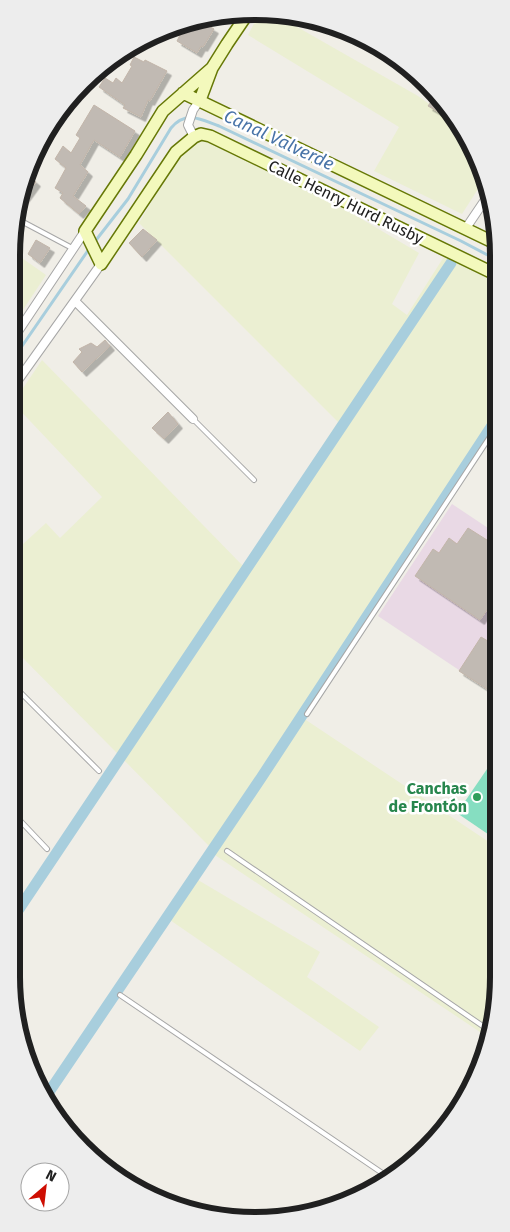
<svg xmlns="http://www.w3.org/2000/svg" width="510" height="1232" viewBox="0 0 510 1232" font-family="'Fira Sans',sans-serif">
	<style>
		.industrial { fill: #e9d9e5 }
		.farmland { fill: #ebefd2 }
		.pitch { fill: #86dec1 }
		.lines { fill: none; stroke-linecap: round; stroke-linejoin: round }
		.stream { stroke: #a8cedd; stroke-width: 3 }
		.canal { stroke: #a8cedd; stroke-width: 11 }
		.building { fill: #c1bab3; stroke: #c2b5a9; filter: url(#shadow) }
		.lane-casing { stroke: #a7a7a7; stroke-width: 6 }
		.street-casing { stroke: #a7a7a7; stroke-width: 10 }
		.secondary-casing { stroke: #667806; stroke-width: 14 }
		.lane { stroke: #fff; stroke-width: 4 }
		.street { stroke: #fff; stroke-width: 8 }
		.secondary { stroke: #f3f9bc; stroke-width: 11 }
		.leisure-dot { fill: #2e9e5b; stroke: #fff; stroke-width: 2 }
		.labels { text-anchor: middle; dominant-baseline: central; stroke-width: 5; stroke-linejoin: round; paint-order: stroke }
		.street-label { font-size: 16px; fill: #202020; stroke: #fff }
		.leisure-label { font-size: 16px; font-weight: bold; fill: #27864d; stroke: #fff; text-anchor: end }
		.water-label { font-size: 18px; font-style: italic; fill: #4974a8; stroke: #fff }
		.rim { fill: none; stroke: #202020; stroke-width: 6 }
	</style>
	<defs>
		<filter id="shadow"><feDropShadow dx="4.5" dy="4.5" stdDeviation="0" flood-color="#0004"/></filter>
	</defs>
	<rect width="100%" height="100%" fill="#f0eee7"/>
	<path class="industrial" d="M 452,504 L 497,534 L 498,696 L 378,616 Z"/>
	<path class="farmland" d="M 259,14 L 278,17 L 285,20 L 418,96 L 456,123 L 480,161 L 485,178 L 462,214 L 374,171 L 399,127 L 248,35 Z
		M 202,138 L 316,192 L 419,253 L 392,304 L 407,315 L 445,255 L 497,281 L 497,410 L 301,715 L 209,846 L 11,646 L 11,555 L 46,523 L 60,538 L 102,497 L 13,403 L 42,360 L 244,567 L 338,422 L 139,223 L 185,145 Z
		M 12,251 L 46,275 L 11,328 L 11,255 Z
		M 303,718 L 498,848 L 499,977 L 489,1038 L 212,853 Z
		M 198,880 L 320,952 L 307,977 L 379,1027 L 360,1051 L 170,920 Z"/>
	<path class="pitch" d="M 498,753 L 498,841 L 457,813 Z"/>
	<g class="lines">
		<path class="stream" d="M 93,244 L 128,199 L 171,128 C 186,110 200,119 219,126 L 461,241 L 497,260
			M 11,362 L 89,249"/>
		<path class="canal" d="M 11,921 L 451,263
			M 47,1095 L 261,778 L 497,418"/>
	</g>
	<path class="building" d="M 202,22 L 214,29 L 203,47 L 201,46 L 197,53 L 177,41 L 180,35 L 173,30 Z
		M 134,57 L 144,62 L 145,60 L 167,71 L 150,101 L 148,100 L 141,117 L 123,108 L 125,105 L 99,87 L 105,78 L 113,83 L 116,78 L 122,83 L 132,66 L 130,65 Z
		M 437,93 L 438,94 L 456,122 L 428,106 Z
		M 94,105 L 135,131 L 120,157 L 94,140 L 80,165 L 88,172 L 73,196 L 86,206 L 79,214 L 60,198 L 63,193 L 55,188 L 66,168 L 55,159 L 63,146 L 71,153 L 80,138 L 76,135 Z
		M 29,176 L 36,182 L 20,204 L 23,185 Z
		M 143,229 L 157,240 L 142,257 L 129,243 Z
		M 36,240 L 50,248 L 40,263 L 28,254 Z
		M 105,340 L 110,346 L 82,372 L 73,362 L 82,352 L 79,349 L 91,343 L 97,347 Z
		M 168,412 L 178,424 L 164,439 L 152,428 Z
		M 468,528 L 498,547 L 498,594 L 480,620 L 415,576 L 433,549 L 439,553 L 449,538 L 457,544 Z
		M 481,637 L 498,647 L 498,696 L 459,671 Z"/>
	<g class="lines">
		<g class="lane-casing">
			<path id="lane" d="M 18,216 L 23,222 L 72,248
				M 193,419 L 254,480
				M 11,683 L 99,771
				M 307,714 L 497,426
				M 11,811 L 47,849
				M 227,851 L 490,1031
				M 120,995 L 391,1179"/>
		</g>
		<g class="street-casing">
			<path id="street" d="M 194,137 L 188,125 L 193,110 L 200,100
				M 466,228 L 489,194
				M 75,301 L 193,419
				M 11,342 L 85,231
				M 11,390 L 101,264"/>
		</g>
		<g class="secondary-casing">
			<path id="secondary" d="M 212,68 L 163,111 L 136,155 L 85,231 L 101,264 L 176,152 L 194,137 L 201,134 L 210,136 L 497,275
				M 183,93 L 497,244
				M 200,100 L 212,68 L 227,44 L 248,13"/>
		</g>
		<use href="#lane" class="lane"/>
		<use href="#street" class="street"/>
		<use href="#secondary" class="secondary"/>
	</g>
	<circle class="leisure-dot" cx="477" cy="797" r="5"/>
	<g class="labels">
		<g class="street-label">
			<text transform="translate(346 202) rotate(26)">Calle Henry Hurd Rusby</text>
		</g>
		<g class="leisure-label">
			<text x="467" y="788">Canchas<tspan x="467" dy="18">de Frontón</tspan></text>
		</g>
		<g class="water-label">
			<text transform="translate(279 140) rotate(25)">Canal Valverde</text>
		</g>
	</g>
	<path d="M0 0H510V1232H0ZM255 20H255A235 235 0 0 1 490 255V977A235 235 0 0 1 255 1212H255A235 235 0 0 1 20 977V255A235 235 0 0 1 255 20Z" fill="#ededed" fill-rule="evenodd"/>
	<path class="rim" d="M255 20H255A235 235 0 0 1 490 255V977A235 235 0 0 1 255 1212H255A235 235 0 0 1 20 977V255A235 235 0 0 1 255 20Z"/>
	<g transform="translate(45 1187) rotate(28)"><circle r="24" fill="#ffffff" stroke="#a6a6a6"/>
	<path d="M0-4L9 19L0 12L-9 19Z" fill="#ce0d02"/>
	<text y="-8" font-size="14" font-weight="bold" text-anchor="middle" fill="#202020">N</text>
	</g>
</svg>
